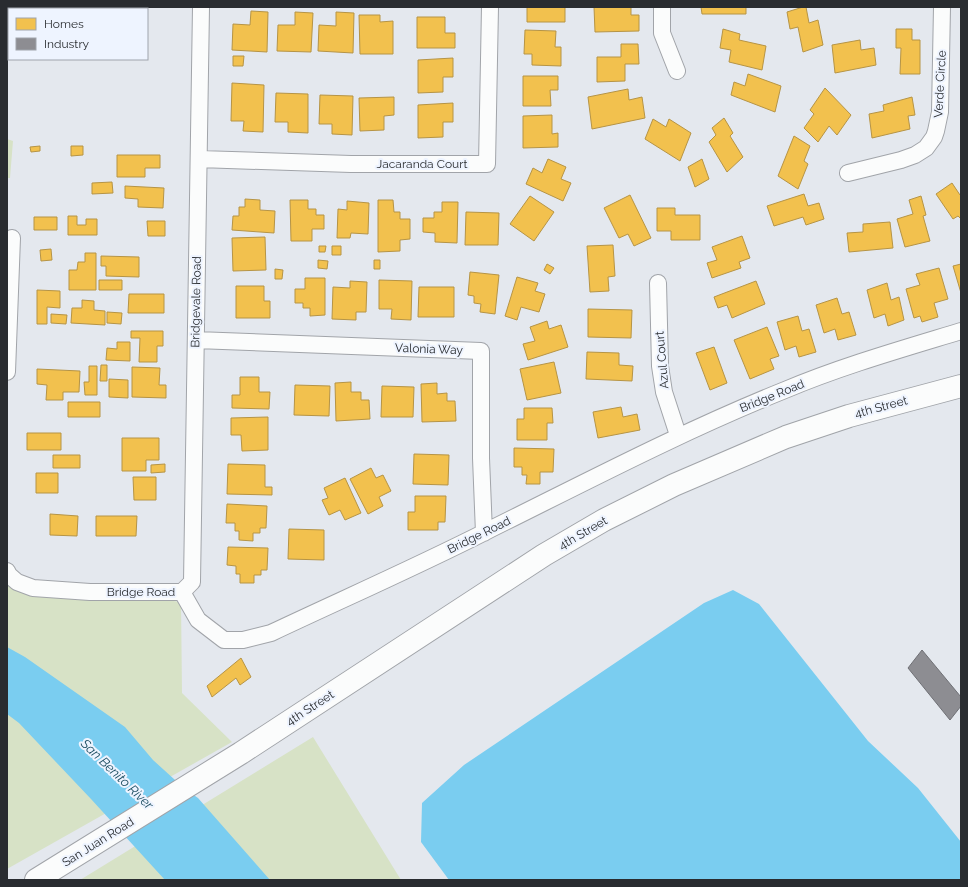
<svg xmlns="http://www.w3.org/2000/svg" width="968" height="887" viewBox="0 0 968 887" font-family="Raleway,sans-serif">
	<style>
		.green { fill: #d7e2c6 }
		.water { fill: #7acdf0 }
		.homes { fill: #f2c14e; stroke: #b69445 }
		.industry { fill: #8d8d92; stroke: #6f7075 }
		.lines { fill: none; stroke-linecap: round; stroke-linejoin: round }
		.minor-casing { stroke: #a1a4a9; stroke-width: 18 }
		.secondary-casing { stroke: #a1a4a9; stroke-width: 24 }
		.minor { stroke: #fbfcfc; stroke-width: 16 }
		.secondary { stroke: #fbfcfc; stroke-width: 22 }
		.labels { text-anchor: middle; dominant-baseline: central; stroke-width: 4; stroke-linejoin: round; paint-order: stroke }
		.street-label { font-size: 12px; fill: #292c30; stroke: #eef4ff }
		.water-label { font-size: 13px; font-style: italic; fill: #1e4e62; stroke: #eef4ff }
	</style>
	<rect width="100%" height="100%" fill="#e4e8ee"/>
	<path class="green" d="M 7,139 L 13,141 L 10,178 L 7,178 Z
		M 7,578 L 181,602 L 182,693 L 232,742 L 7,869 Z
		M 313,737 L 401,880 L 80,880 Z"/>
	<path class="water" d="M 733,590 L 759,604 L 868,741 L 918,788 L 961,842 L 961,880 L 449,880 L 421,842 L 422,803 L 464,765 L 704,603 Z
		M 7,647 L 25,657 L 125,727 L 153,760 L 185,789 L 198,798 L 270,880 L 165,880 L 91,799 L 19,723 L 7,714 Z"/>
	<path class="homes" d="M 527,7 L 565,7 L 565,22 L 527,22 Z
		M 594,7 L 631,7 L 631,15 L 639,15 L 639,31 L 595,32 Z
		M 701,7 L 746,7 L 746,14 L 702,14 Z
		M 803,7 L 806,7 L 809,23 L 818,20 L 823,45 L 803,52 L 798,27 L 790,29 L 787,12 Z
		M 251,11 L 268,12 L 267,52 L 232,50 L 233,24 L 250,25 Z
		M 295,12 L 313,13 L 311,52 L 277,51 L 278,25 L 295,25 Z
		M 336,12 L 354,13 L 353,53 L 318,51 L 319,25 L 336,26 Z
		M 359,15 L 380,15 L 380,22 L 393,21 L 393,54 L 360,54 Z
		M 417,17 L 445,17 L 445,33 L 455,33 L 455,48 L 417,48 Z
		M 723,29 L 740,34 L 739,40 L 766,46 L 762,70 L 729,62 L 731,50 L 720,48 Z
		M 896,29 L 912,29 L 912,40 L 920,40 L 920,74 L 900,74 L 901,48 L 896,48 Z
		M 525,30 L 556,31 L 555,47 L 561,47 L 561,66 L 532,65 L 532,54 L 524,54 Z
		M 860,40 L 861,50 L 874,48 L 876,65 L 835,73 L 832,45 Z
		M 621,44 L 638,44 L 639,64 L 625,64 L 625,81 L 597,82 L 597,57 L 621,57 Z
		M 233,56 L 244,56 L 243,66 L 233,66 Z
		M 453,58 L 453,77 L 443,77 L 443,92 L 418,93 L 418,60 Z
		M 748,74 L 781,86 L 775,112 L 731,95 L 734,82 L 745,86 Z
		M 523,76 L 558,76 L 558,90 L 550,90 L 551,106 L 523,106 Z
		M 232,83 L 264,85 L 263,132 L 243,131 L 244,121 L 231,121 Z
		M 825,88 L 851,115 L 837,135 L 829,126 L 818,142 L 804,128 L 814,114 L 810,110 Z
		M 628,89 L 629,100 L 642,97 L 645,118 L 592,129 L 588,97 Z
		M 276,93 L 308,94 L 308,133 L 288,132 L 288,122 L 275,122 Z
		M 320,95 L 353,96 L 352,135 L 332,134 L 332,124 L 319,124 Z
		M 394,97 L 394,115 L 384,116 L 384,130 L 360,131 L 359,98 Z
		M 912,97 L 915,115 L 908,116 L 910,129 L 872,138 L 869,114 L 884,111 L 883,105 Z
		M 453,103 L 453,122 L 443,122 L 443,137 L 418,138 L 418,105 Z
		M 552,115 L 552,134 L 558,133 L 558,147 L 523,148 L 523,116 Z
		M 724,118 L 733,133 L 730,136 L 743,157 L 727,172 L 709,142 L 716,135 L 712,128 Z
		M 653,119 L 666,127 L 669,119 L 691,133 L 680,161 L 645,139 Z
		M 794,136 L 810,146 L 804,161 L 808,164 L 798,189 L 778,176 Z
		M 40,146 L 40,151 L 31,152 L 30,147 Z
		M 71,146 L 83,146 L 83,155 L 71,156 Z
		M 117,155 L 160,155 L 160,168 L 145,168 L 145,177 L 117,177 Z
		M 548,159 L 566,167 L 561,179 L 571,183 L 563,201 L 526,184 L 533,168 L 542,173 Z
		M 702,159 L 709,179 L 695,187 L 688,167 Z
		M 112,182 L 113,193 L 92,194 L 92,183 Z
		M 952,183 L 960,195 L 961,194 L 961,219 L 958,216 L 953,219 L 936,194 Z
		M 125,186 L 164,188 L 163,208 L 138,207 L 138,199 L 125,198 Z
		M 804,194 L 808,206 L 819,203 L 824,219 L 806,225 L 803,217 L 774,226 L 767,206 Z
		M 630,195 L 651,238 L 634,246 L 628,234 L 619,238 L 604,208 Z
		M 530,196 L 554,212 L 534,241 L 510,224 Z
		M 921,196 L 926,215 L 923,216 L 930,241 L 905,247 L 897,219 L 913,214 L 909,200 Z
		M 245,199 L 260,200 L 260,210 L 275,211 L 274,233 L 232,230 L 233,216 L 239,216 L 239,207 L 245,207 Z
		M 290,200 L 308,200 L 308,209 L 316,209 L 316,215 L 324,215 L 324,229 L 312,229 L 312,241 L 291,241 Z
		M 378,200 L 393,200 L 394,212 L 400,212 L 400,219 L 410,219 L 410,239 L 400,240 L 400,251 L 378,252 Z
		M 347,201 L 369,203 L 368,234 L 351,233 L 350,238 L 337,238 L 338,209 L 347,210 Z
		M 442,202 L 458,202 L 457,243 L 435,242 L 435,233 L 423,232 L 423,218 L 434,218 L 434,212 L 442,212 Z
		M 657,208 L 675,208 L 675,215 L 700,215 L 700,240 L 671,240 L 671,231 L 657,231 Z
		M 466,212 L 499,213 L 498,245 L 465,245 Z
		M 68,216 L 77,216 L 77,225 L 86,225 L 86,219 L 97,219 L 97,235 L 68,235 Z
		M 34,217 L 57,217 L 57,230 L 34,230 Z
		M 147,221 L 165,221 L 165,236 L 148,236 Z
		M 890,222 L 893,248 L 849,252 L 847,233 L 863,232 L 863,224 Z
		M 742,236 L 750,258 L 739,262 L 741,268 L 712,278 L 707,263 L 717,260 L 712,247 Z
		M 265,237 L 266,270 L 233,271 L 232,238 Z
		M 613,245 L 615,276 L 608,277 L 609,291 L 590,292 L 587,246 Z
		M 319,246 L 326,246 L 325,252 L 319,252 Z
		M 332,246 L 341,246 L 341,255 L 332,255 Z
		M 51,249 L 52,260 L 41,261 L 40,250 Z
		M 85,253 L 96,253 L 96,290 L 69,290 L 69,270 L 77,270 L 78,262 L 85,262 Z
		M 101,256 L 139,257 L 139,277 L 106,276 L 106,266 L 101,266 Z
		M 318,260 L 328,261 L 327,269 L 318,268 Z
		M 374,260 L 380,260 L 380,269 L 374,269 Z
		M 547,264 L 554,268 L 550,274 L 544,270 Z
		M 961,264 L 961,293 L 953,266 Z
		M 939,268 L 948,299 L 934,303 L 938,317 L 922,322 L 920,316 L 914,318 L 906,289 L 920,285 L 916,274 Z
		M 275,269 L 283,270 L 282,279 L 275,279 Z
		M 470,272 L 499,275 L 495,314 L 480,312 L 481,304 L 474,303 L 474,296 L 468,295 Z
		M 517,277 L 538,283 L 535,291 L 545,294 L 539,312 L 521,307 L 517,320 L 505,316 Z
		M 305,278 L 325,278 L 325,315 L 310,316 L 310,308 L 303,308 L 303,303 L 295,303 L 295,289 L 305,289 Z
		M 99,280 L 122,280 L 122,290 L 99,290 Z
		M 379,280 L 412,281 L 411,320 L 391,319 L 392,309 L 379,309 Z
		M 350,281 L 367,282 L 366,312 L 356,312 L 356,320 L 332,319 L 333,287 L 350,288 Z
		M 756,281 L 765,304 L 732,318 L 727,305 L 718,308 L 714,297 Z
		M 887,283 L 891,300 L 899,297 L 904,320 L 888,326 L 885,314 L 874,318 L 867,290 Z
		M 236,286 L 264,286 L 264,301 L 270,301 L 270,318 L 236,318 Z
		M 419,287 L 454,287 L 454,317 L 418,317 Z
		M 37,290 L 60,291 L 60,308 L 47,307 L 47,324 L 37,324 Z
		M 129,294 L 164,294 L 164,313 L 128,313 Z
		M 837,298 L 842,314 L 849,312 L 856,335 L 838,340 L 835,329 L 824,333 L 816,305 Z
		M 82,300 L 94,301 L 94,310 L 105,311 L 105,325 L 71,323 L 72,308 L 82,308 Z
		M 588,309 L 632,310 L 631,338 L 588,337 Z
		M 107,312 L 122,313 L 121,324 L 107,323 Z
		M 51,314 L 67,315 L 66,324 L 51,323 Z
		M 798,316 L 802,331 L 809,329 L 816,352 L 799,357 L 796,346 L 785,350 L 777,322 Z
		M 547,321 L 549,329 L 561,325 L 568,347 L 528,360 L 523,344 L 535,341 L 530,327 Z
		M 767,327 L 779,356 L 770,359 L 774,369 L 750,379 L 734,340 Z
		M 131,331 L 163,331 L 163,346 L 157,346 L 157,362 L 139,362 L 140,338 L 131,338 Z
		M 117,342 L 130,342 L 130,361 L 106,360 L 107,348 L 117,349 Z
		M 714,347 L 727,383 L 710,390 L 696,353 Z
		M 587,352 L 619,353 L 619,365 L 633,366 L 632,381 L 586,379 Z
		M 554,362 L 561,393 L 527,400 L 520,369 Z
		M 101,365 L 107,365 L 107,381 L 100,381 Z
		M 89,366 L 97,366 L 97,395 L 85,395 L 84,382 L 89,382 Z
		M 132,367 L 160,368 L 159,385 L 166,385 L 166,398 L 132,397 Z
		M 37,369 L 80,371 L 79,392 L 63,392 L 63,400 L 46,400 L 47,385 L 37,384 Z
		M 240,377 L 259,377 L 259,392 L 270,392 L 269,409 L 232,408 L 232,395 L 240,395 Z
		M 109,379 L 128,380 L 128,398 L 109,397 Z
		M 351,382 L 351,392 L 361,392 L 361,400 L 369,400 L 370,419 L 336,421 L 335,383 Z
		M 437,383 L 437,394 L 447,393 L 447,401 L 455,401 L 456,421 L 422,422 L 421,384 Z
		M 295,385 L 330,386 L 329,416 L 294,415 Z
		M 382,386 L 414,387 L 413,417 L 381,417 Z
		M 68,402 L 100,402 L 100,417 L 68,417 Z
		M 621,407 L 623,417 L 637,414 L 640,430 L 598,438 L 593,412 Z
		M 524,408 L 552,408 L 553,423 L 547,423 L 547,440 L 517,440 L 517,419 L 524,419 Z
		M 268,417 L 268,450 L 242,451 L 241,435 L 231,435 L 231,418 Z
		M 27,433 L 61,433 L 61,450 L 27,450 Z
		M 122,438 L 159,438 L 159,460 L 146,460 L 146,471 L 122,471 Z
		M 514,448 L 554,449 L 553,472 L 540,472 L 540,484 L 526,484 L 527,475 L 522,475 L 522,467 L 514,467 Z
		M 414,454 L 449,455 L 448,485 L 413,484 Z
		M 53,455 L 80,455 L 80,468 L 53,468 Z
		M 165,464 L 165,472 L 151,473 L 151,465 Z
		M 228,464 L 265,465 L 265,487 L 272,487 L 272,495 L 227,494 Z
		M 371,468 L 376,478 L 383,475 L 391,491 L 379,497 L 383,506 L 368,514 L 350,479 Z
		M 36,473 L 58,473 L 58,493 L 36,493 Z
		M 133,477 L 156,477 L 156,500 L 134,500 Z
		M 345,478 L 361,513 L 345,520 L 340,510 L 329,515 L 322,500 L 328,498 L 324,488 Z
		M 415,496 L 446,496 L 445,522 L 438,522 L 438,530 L 408,530 L 408,512 L 415,512 Z
		M 227,504 L 267,506 L 266,528 L 260,528 L 260,533 L 253,533 L 253,541 L 239,540 L 239,531 L 235,531 L 235,523 L 226,523 Z
		M 50,514 L 78,516 L 77,536 L 50,535 Z
		M 96,516 L 137,516 L 136,536 L 96,536 Z
		M 289,529 L 324,530 L 324,560 L 288,559 Z
		M 228,547 L 268,548 L 267,570 L 261,570 L 261,575 L 254,575 L 254,583 L 240,583 L 240,574 L 236,574 L 236,566 L 227,565 Z
		M 241,658 L 251,677 L 240,685 L 236,678 L 212,697 L 207,686 Z"/>
	<path class="industry" d="M 922,650 L 961,697 L 961,706 L 950,720 L 908,668 Z"/>
	<g class="lines">
		<g class="minor-casing">
			<path id="minor" d="M 662,7 L 662,33 L 677,71
				M 199,159 L 351,164 L 487,164 L 490,7
				M 848,173 L 901,160 L 915,155 L 926,148 L 934,137 L 936,131 L 940,112 L 942,7
				M 658,283 L 660,366 L 664,392 L 678,435
				M 196,340 L 481,351 L 481,458 L 484,533
				M 7,372 L 12,238
				M 7,571 L 9,575 L 17,582 L 33,588 L 90,592 L 182,592
				M 182,592 L 198,620 L 224,640 L 243,640 L 271,633 C 343,599 416,567 487,531 C 586,482 683,431 785,390 C 842,366 902,349 961,331
				M 182,592 L 192,582 L 201,7"/>
		</g>
		<g class="secondary-casing">
			<path id="secondary" d="M 36,880 L 241,753 L 544,555 L 604,520 L 674,485 L 786,437 L 849,416 L 961,386"/>
		</g>
		<use href="#minor" class="minor"/>
		<use href="#secondary" class="secondary"/>
	</g>
	<g class="labels">
		<g class="street-label">
			<text transform="translate(940 84) rotate(-87)">Verde Circle</text>
			<text x="422" y="164">Jacaranda Court</text>
			<text transform="translate(196 302) rotate(-89)">Bridgevale Road</text>
			<text transform="translate(429 349) rotate(2)">Valonia Way</text>
			<text transform="translate(662 360) rotate(-95)">Azul Court</text>
			<text transform="translate(772 396) rotate(-22)">Bridge Road</text>
			<text transform="translate(881 407) rotate(-15)">4th Street</text>
			<text transform="translate(583 533) rotate(-30)">4th Street</text>
			<text transform="translate(479 535) rotate(-26)">Bridge Road</text>
			<text x="141" y="592">Bridge Road</text>
			<text transform="translate(310 708) rotate(-33)">4th Street</text>
			<text transform="translate(98 842) rotate(-32)">San Juan Road</text>
		</g>
		<g class="water-label">
			<text transform="translate(117 774) rotate(44)">San Benito River</text>
		</g>
	</g>
	<rect width="968" height="887" fill="none" stroke="#292c30" stroke-width="16"/>
	<rect x="8" y="8" width="140" height="52" fill="#eef4ff" stroke="#9fa4ac"/>
	<rect x="16" y="18" width="20" height="12" fill="#f2c14e" stroke="#9fa4ac"/>
	<text x="44" y="28" font-size="12" fill="#292c30">Homes</text>
	<rect x="16" y="38" width="20" height="12" fill="#8d8d92" stroke="#9fa4ac"/>
	<text x="44" y="48" font-size="12" fill="#292c30">Industry</text>
</svg>
